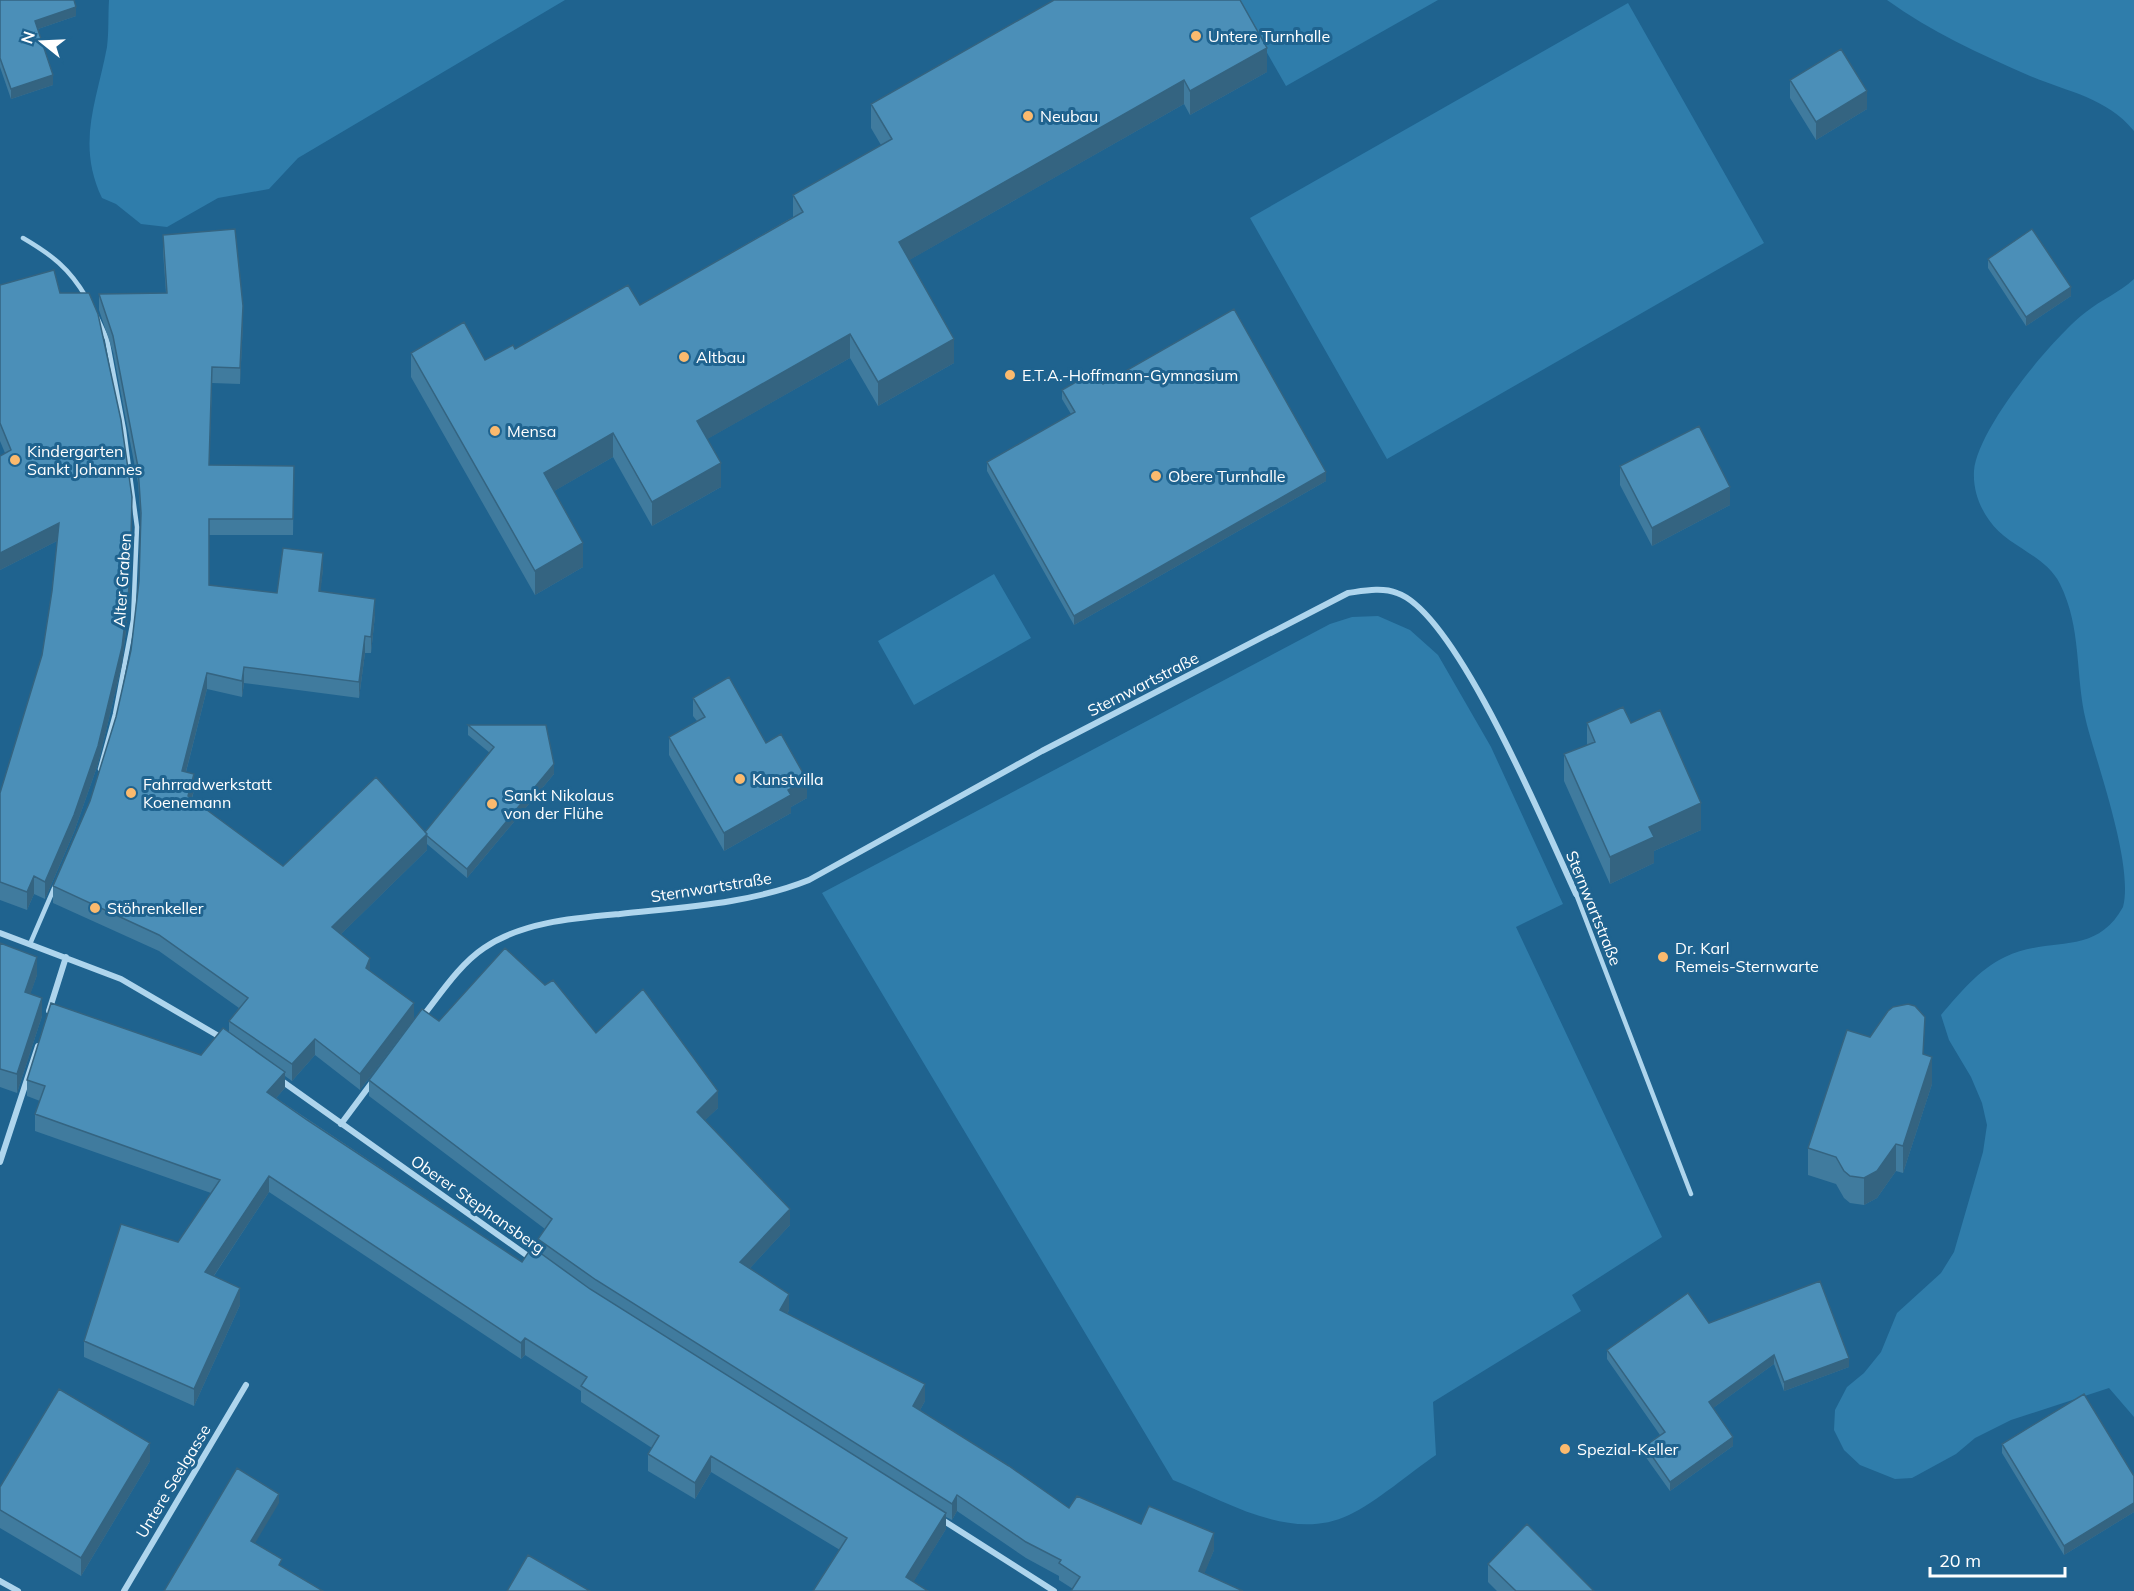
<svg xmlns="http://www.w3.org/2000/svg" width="2134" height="1591" viewBox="0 0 2134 1591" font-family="Mulish,sans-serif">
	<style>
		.green { fill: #2f7dab }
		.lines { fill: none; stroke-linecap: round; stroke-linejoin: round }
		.service { stroke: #aed5ed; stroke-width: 4.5 }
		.minor { stroke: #aed5ed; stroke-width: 6 }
		.wall { fill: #407b9e }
		.shaded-wall { fill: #346481 }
		.building { fill: #4b8fb8; stroke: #346481; stroke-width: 1.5 }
		.poi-dot { fill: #fbba6e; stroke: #1f638f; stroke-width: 2 }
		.labels { text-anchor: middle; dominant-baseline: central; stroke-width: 6; stroke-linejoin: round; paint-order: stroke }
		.poi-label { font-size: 16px; fill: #fff; stroke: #1f638f; text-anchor: start }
		.street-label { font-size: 16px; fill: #fff; stroke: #1f638f }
	</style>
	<rect width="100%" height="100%" fill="#1f638f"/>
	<path class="green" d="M 109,0 L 565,0 L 298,158 L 269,189 L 218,198 L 167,227 L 141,224 L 116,204 L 102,198 C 76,143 97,101 107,47 C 109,31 108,16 109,0 Z
		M 1237,0 L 1438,0 L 1286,86 Z
		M 1887,0 L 2134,0 L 2134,131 C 2106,97 2067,92 2030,76 C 1980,54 1931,32 1887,0 Z
		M 1628,3 L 1764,243 L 1387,459 L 1250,218 Z
		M 2134,279 L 2134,1417 L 2109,1388 L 2011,1420 L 1975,1438 L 1956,1454 L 1912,1478 L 1895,1479 L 1860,1465 L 1844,1450 L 1834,1430 L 1835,1410 L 1847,1387 L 1864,1373 L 1881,1352 L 1897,1313 L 1941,1273 L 1954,1252 L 1983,1152 L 1987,1125 L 1982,1103 L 1971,1077 L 1949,1040 L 1941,1015 C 1960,993 1978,970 2005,957 C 2049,935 2095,958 2123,907 C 2134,865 2097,765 2086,721 C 2075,675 2082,628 2060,584 C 2045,554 2007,547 1989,520 C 1979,506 1973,489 1974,471 C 1977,429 2053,337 2086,312 C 2101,300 2120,292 2134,279 Z
		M 994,574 L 1031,638 L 914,705 L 878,641 Z
		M 1378,616 L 1410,630 L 1438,655 L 1491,747 L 1563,904 L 1516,927 L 1662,1237 L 1572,1295 L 1581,1311 L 1433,1402 L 1436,1455 C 1411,1472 1375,1503 1349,1515 C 1291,1543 1226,1501 1173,1480 L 822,893 L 1330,624 L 1352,617 Z"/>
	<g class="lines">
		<path class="service" d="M 23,238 C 52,255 69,268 86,297
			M 96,315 L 107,339 L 124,430 L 137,527 L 133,620 L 115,714 L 100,769
			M 1576,894 L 1691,1194
			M 30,944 L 55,886"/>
		<path class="minor" d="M 0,933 L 121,979 L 222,1038
			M 49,1011 L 66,957
			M 423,1016 C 441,993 460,964 484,948 C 522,922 575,918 620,914 C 684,907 749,904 809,880 L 1042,751 L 1348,593 C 1363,591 1382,587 1397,593 C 1457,613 1547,832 1576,894
			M 279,1079 L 532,1259
			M 341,1124 L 373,1081
			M 0,1162 L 38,1046
			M 941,1519 L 1054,1591
			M 0,1581 L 18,1591
			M 124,1591 L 246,1385"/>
	</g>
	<path class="wall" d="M 0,0 L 76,16 L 38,29 L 53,85 L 11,99 L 0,67 Z
		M 1267,72 L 1190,115 L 1184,104 L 909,260 L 954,363 L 878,406 L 850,358 L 707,439 L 721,487 L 652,526 L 613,457 L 554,491 L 583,567 L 535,595 L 411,377 L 411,353 L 485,360 L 640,305 L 793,217 L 793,195 L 881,145 L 871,128 L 871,104 Z
		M 1790,80 L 1867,109 L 1816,140 L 1790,98 Z
		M 163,235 L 243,322 L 240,384 L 212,383 L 209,465 L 294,466 L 293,535 L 209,535 L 209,585 L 277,593 L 323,569 L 320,591 L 375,615 L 371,653 L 365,653 L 359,698 L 244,683 L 242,697 L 207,689 L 186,772 L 194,790 L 192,799 L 283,866 L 425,832 L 490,753 L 468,735 L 468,725 L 554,774 L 467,878 L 427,844 L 427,850 L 341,934 L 370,971 L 414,1019 L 360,1090 L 315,1055 L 292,1081 L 285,1076 L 285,1088 L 276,1098 L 522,1262 L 538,1252 L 538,1239 L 545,1229 L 369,1096 L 369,1080 L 439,1021 L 596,1033 L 718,1108 L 705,1120 L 790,1225 L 750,1268 L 789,1310 L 787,1314 L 925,1401 L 920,1410 L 1069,1508 L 1141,1524 L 1214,1550 L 1204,1573 L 1073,1589 L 1059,1580 L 1059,1576 L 1026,1558 L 957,1511 L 952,1520 L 946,1517 L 946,1529 L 913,1582 L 840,1550 L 711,1472 L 695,1499 L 648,1471 L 648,1454 L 652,1448 L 581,1402 L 581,1391 L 525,1355 L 521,1359 L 269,1192 L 214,1276 L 240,1305 L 194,1406 L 84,1357 L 84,1341 L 178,1242 L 211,1193 L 35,1131 L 35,1114 L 40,1101 L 27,1096 L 27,1080 L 201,1055 L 229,1032 L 229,1021 L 239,1008 L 159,951 L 53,903 L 53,886 L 90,801 L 116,717 L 131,650 L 139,581 L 141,524 L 138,483 L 113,352 L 99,310 L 99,294 L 166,293 L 163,251 Z
		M 1988,259 L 2071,296 L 2026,326 L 1988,268 Z
		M 0,285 L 130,596 L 122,664 L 98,764 L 74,832 L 45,899 L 34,894 L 27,910 L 0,900 L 0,793 L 42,655 L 52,591 L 57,541 L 0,570 L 5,453 L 0,441 Z
		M 1103,384 L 1326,481 L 1074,625 L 987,471 L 987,462 L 1071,414 L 1062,399 L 1062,390 Z
		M 1620,466 L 1730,505 L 1652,546 L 1620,485 Z
		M 693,698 L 766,743 L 807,798 L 791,807 L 791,813 L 724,851 L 669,755 L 669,737 L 697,721 L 693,716 Z
		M 1587,723 L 1631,723 L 1701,830 L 1654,851 L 1654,863 L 1610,884 L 1564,781 L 1564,754 L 1587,745 Z
		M 0,943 L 37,975 L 30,994 L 42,1016 L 17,1093 L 0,1087 Z
		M 1924,1054 L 1932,1084 L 1903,1173 L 1896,1171 L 1877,1198 L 1864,1205 L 1850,1203 L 1844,1198 L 1836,1184 L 1808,1175 L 1808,1148 Z
		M 1709,1323 L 1849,1367 L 1784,1391 L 1774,1364 L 1713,1408 L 1733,1446 L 1670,1491 L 1645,1456 L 1645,1446 L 1660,1435 L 1607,1359 L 1607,1350 Z
		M 2002,1444 L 2134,1476 L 2134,1512 L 2064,1555 L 2002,1453 Z
		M 150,1461 L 81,1576 L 0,1528 L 0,1487 Z
		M 1488,1564 L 1594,1591 L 1497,1591 L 1488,1582 Z"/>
	<path class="shaded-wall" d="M 76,7 L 76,16 L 35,30 L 35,21 Z
		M 1267,48 L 1267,72 L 1190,115 L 1190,91 Z
		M 53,75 L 53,85 L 11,99 L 11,89 Z
		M 1184,80 L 1184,104 L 899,266 L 899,242 Z
		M 1867,91 L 1867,109 L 1816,140 L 1816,122 Z
		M 2071,287 L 2071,296 L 2026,326 L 2026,317 Z
		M 243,306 L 243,322 L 240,384 L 240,368 Z
		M 850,334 L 850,358 L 697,445 L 697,421 Z
		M 954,339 L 954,363 L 878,406 L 878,382 Z
		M 613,433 L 613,457 L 544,497 L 544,473 Z
		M 721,463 L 721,487 L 652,526 L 652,502 Z
		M 1326,472 L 1326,481 L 1074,625 L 1074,616 Z
		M 1730,487 L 1730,505 L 1652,546 L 1652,528 Z
		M 132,515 L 130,596 L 122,664 L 98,764 L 74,832 L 45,899 L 45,882 Z
		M 59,523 L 59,540 L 0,570 L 0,553 Z
		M 583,543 L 583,567 L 535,595 L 535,571 Z
		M 323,553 L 323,569 L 319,607 L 319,591 Z
		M 375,599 L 375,615 L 371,653 L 371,637 Z
		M 365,636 L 365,653 L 359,698 L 359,682 Z
		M 244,667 L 244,683 L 242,697 L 242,681 Z
		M 207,673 L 207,689 L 182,787 L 182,771 Z
		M 554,764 L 554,774 L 467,878 L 467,869 Z
		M 194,774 L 194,790 L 188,812 L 188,796 Z
		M 807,780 L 807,798 L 791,807 L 791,813 L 724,851 L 724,833 L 788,790 Z
		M 1701,803 L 1701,830 L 1654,851 L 1654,863 L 1610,884 L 1610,857 L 1649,827 Z
		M 427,834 L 427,850 L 332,943 L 332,927 Z
		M 34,876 L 34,894 L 27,910 L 27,892 Z
		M 37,957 L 37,975 L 25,1010 L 25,992 Z
		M 370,958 L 370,974 L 366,968 Z
		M 42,998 L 42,1016 L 17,1093 L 17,1074 Z
		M 414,1003 L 414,1019 L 360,1090 L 360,1074 Z
		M 315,1039 L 315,1055 L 292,1081 L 292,1064 Z
		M 1932,1057 L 1932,1084 L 1903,1173 L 1903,1146 Z
		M 285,1072 L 285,1088 L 267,1108 L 267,1092 Z
		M 718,1091 L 718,1108 L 697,1128 L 697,1112 Z
		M 1896,1144 L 1896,1171 L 1877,1198 L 1864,1205 L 1864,1178 Z
		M 269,1176 L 269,1192 L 205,1289 L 205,1272 Z
		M 790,1209 L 790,1225 L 740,1279 L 740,1262 Z
		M 240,1288 L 240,1305 L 194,1406 L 194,1389 Z
		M 789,1294 L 789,1310 L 780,1327 L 780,1310 Z
		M 525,1338 L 525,1355 L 521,1359 L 521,1343 Z
		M 1774,1355 L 1774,1364 L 1709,1411 L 1709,1402 Z
		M 1849,1358 L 1849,1367 L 1784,1391 L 1784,1382 Z
		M 925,1384 L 925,1401 L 913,1423 L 913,1406 Z
		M 1733,1437 L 1733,1446 L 1670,1491 L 1670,1482 Z
		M 150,1443 L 150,1461 L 81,1576 L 81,1558 Z
		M 711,1456 L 711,1472 L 695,1499 L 695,1483 Z
		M 279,1494 L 279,1503 L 251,1550 L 251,1541 Z
		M 957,1495 L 957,1511 L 952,1520 L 952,1504 Z
		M 2134,1503 L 2134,1512 L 2064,1555 L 2064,1546 Z
		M 946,1513 L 946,1529 L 908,1591 L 906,1577 Z
		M 1214,1533 L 1214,1550 L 1199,1587 L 1199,1571 Z"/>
	<path class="building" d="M 0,0 L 74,0 L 76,7 L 35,21 L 53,75 L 11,89 L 0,58 Z
		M 1054,0 L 1240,0 L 1267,48 L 1190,91 L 1184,80 L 899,242 L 954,339 L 878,382 L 850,334 L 697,421 L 721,463 L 652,502 L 613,433 L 544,473 L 583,543 L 535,571 L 411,353 L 464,322 L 485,360 L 513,345 L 515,349 L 628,285 L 640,305 L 803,212 L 793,195 L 892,139 L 871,104 Z
		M 1841,49 L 1867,91 L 1816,122 L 1790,80 Z
		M 235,229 L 243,306 L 240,368 L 212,367 L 209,465 L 294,466 L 293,519 L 209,519 L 209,585 L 277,593 L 283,548 L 323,553 L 319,591 L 375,599 L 371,637 L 365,636 L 359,682 L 244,667 L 242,681 L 207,673 L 182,771 L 194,774 L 188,796 L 283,866 L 376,777 L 427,834 L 332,927 L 370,958 L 366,968 L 414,1003 L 360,1074 L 315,1039 L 292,1064 L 229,1021 L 248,998 L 159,935 L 53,886 L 90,801 L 116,717 L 131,650 L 139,581 L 141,513 L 138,467 L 113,336 L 99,294 L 167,293 L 163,235 Z
		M 2032,229 L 2071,287 L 2026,317 L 1988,259 Z
		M 54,270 L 60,293 L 89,293 L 98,314 L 121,420 L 132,497 L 130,579 L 122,647 L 98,746 L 74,815 L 45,882 L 34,876 L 27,892 L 0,882 L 0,793 L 42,655 L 52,591 L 59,523 L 0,553 L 0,456 L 11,450 L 0,423 L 0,285 Z
		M 1234,309 L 1326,472 L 1074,616 L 987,462 L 1075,412 L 1062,390 L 1095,371 L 1103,384 Z
		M 1699,426 L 1730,487 L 1652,528 L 1620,466 Z
		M 729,677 L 766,743 L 781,734 L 807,780 L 788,790 L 791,795 L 724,833 L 669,737 L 705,717 L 693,698 Z
		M 1623,707 L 1631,723 L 1660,710 L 1701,803 L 1649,827 L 1654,837 L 1610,857 L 1564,754 L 1595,742 L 1587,723 Z
		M 468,725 L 546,725 L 554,764 L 467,869 L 426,835 L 427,834 L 425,832 L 494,747 Z
		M 0,943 L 37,957 L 25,992 L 42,998 L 17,1074 L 0,1069 Z
		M 505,948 L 545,985 L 553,980 L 596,1033 L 643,989 L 718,1091 L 697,1112 L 790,1209 L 740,1262 L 789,1294 L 780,1310 L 925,1384 L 913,1406 L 1009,1466 L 1069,1508 L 1077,1496 L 1141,1524 L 1149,1506 L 1214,1533 L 1199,1571 L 1243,1591 L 1071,1591 L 1080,1577 L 1059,1563 L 1061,1560 L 1026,1542 L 957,1495 L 952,1504 L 596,1280 L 538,1239 L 552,1219 L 369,1080 L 422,1009 L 439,1021 Z
		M 51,1003 L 201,1055 L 223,1028 L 285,1072 L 267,1092 L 307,1120 L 522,1262 L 532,1247 L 590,1289 L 946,1513 L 906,1577 L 928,1591 L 813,1591 L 847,1538 L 711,1456 L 695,1483 L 648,1454 L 659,1436 L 581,1386 L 587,1377 L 525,1338 L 521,1343 L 269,1176 L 205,1272 L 240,1288 L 194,1389 L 84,1341 L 121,1224 L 178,1242 L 220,1180 L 35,1114 L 45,1086 L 27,1080 Z
		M 1908,1004 L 1915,1006 L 1925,1017 L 1923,1054 L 1932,1057 L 1903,1146 L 1896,1144 L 1877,1171 L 1864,1178 L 1850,1176 L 1844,1171 L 1836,1157 L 1808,1148 L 1847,1030 L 1870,1037 L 1888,1011 L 1893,1007 Z
		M 1820,1281 L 1849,1358 L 1784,1382 L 1774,1355 L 1709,1402 L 1733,1437 L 1670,1482 L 1645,1446 L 1665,1432 L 1607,1350 L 1688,1293 L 1709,1323 Z
		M 59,1389 L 150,1443 L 81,1558 L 0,1510 L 0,1487 Z
		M 2084,1394 L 2134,1476 L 2134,1503 L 2064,1546 L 2002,1444 Z
		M 237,1468 L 279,1494 L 251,1541 L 282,1559 L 279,1565 L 323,1591 L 164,1591 Z
		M 1527,1524 L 1594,1591 L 1516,1591 L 1488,1564 Z
		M 528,1555 L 590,1591 L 507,1591 Z"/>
	<g class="poi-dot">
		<circle cx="1196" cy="36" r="6"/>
		<circle cx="1028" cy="116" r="6"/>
		<circle cx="684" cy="357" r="6"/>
		<circle cx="1010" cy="375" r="6"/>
		<circle cx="495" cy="431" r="6"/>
		<circle cx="15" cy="460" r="6"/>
		<circle cx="1156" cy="476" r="6"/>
		<circle cx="740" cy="779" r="6"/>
		<circle cx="131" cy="793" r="6"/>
		<circle cx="492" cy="804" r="6"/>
		<circle cx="95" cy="908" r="6"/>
		<circle cx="1663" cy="957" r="6"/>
		<circle cx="1565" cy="1449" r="6"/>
	</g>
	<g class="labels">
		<g class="poi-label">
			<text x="1208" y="36">Untere Turnhalle</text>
			<text x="1040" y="116">Neubau</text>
			<text x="696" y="357">Altbau</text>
			<text x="1022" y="375">E.T.A.-Hoffmann-Gymnasium</text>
			<text x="507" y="431">Mensa</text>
			<text x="27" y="451">Kindergarten<tspan x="27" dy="18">Sankt Johannes</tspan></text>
			<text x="1168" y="476">Obere Turnhalle</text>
			<text x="752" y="779">Kunstvilla</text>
			<text x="143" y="784">Fahrradwerkstatt<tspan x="143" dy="18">Koenemann</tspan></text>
			<text x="504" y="795">Sankt Nikolaus<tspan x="504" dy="18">von der Flühe</tspan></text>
			<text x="107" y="908">Stöhrenkeller</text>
			<text x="1675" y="948">Dr. Karl<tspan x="1675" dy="18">Remeis-Sternwarte</tspan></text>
			<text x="1577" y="1449">Spezial-Keller</text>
		</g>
		<g class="street-label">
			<text transform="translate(122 580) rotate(-86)">Alter Graben</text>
			<text transform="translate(1143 684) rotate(-27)">Sternwartstraße</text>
			<text transform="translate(711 887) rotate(-9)">Sternwartstraße</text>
			<text transform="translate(1594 908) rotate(68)">Sternwartstraße</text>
			<text transform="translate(478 1204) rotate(35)">Oberer Stephansberg</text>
			<text transform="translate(173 1481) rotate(-59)">Untere Seelgasse</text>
		</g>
	</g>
	<g transform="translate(42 42) rotate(288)" stroke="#1f638f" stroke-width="4.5" paint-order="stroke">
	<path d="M0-4.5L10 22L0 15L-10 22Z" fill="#ffffff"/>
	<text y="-9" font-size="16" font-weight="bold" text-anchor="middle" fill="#ffffff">N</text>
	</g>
	<path d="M1930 1567v9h135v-9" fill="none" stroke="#ffffff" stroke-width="3"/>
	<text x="1939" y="1567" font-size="18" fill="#ffffff" stroke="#1f638f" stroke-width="4.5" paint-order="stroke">20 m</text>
</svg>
